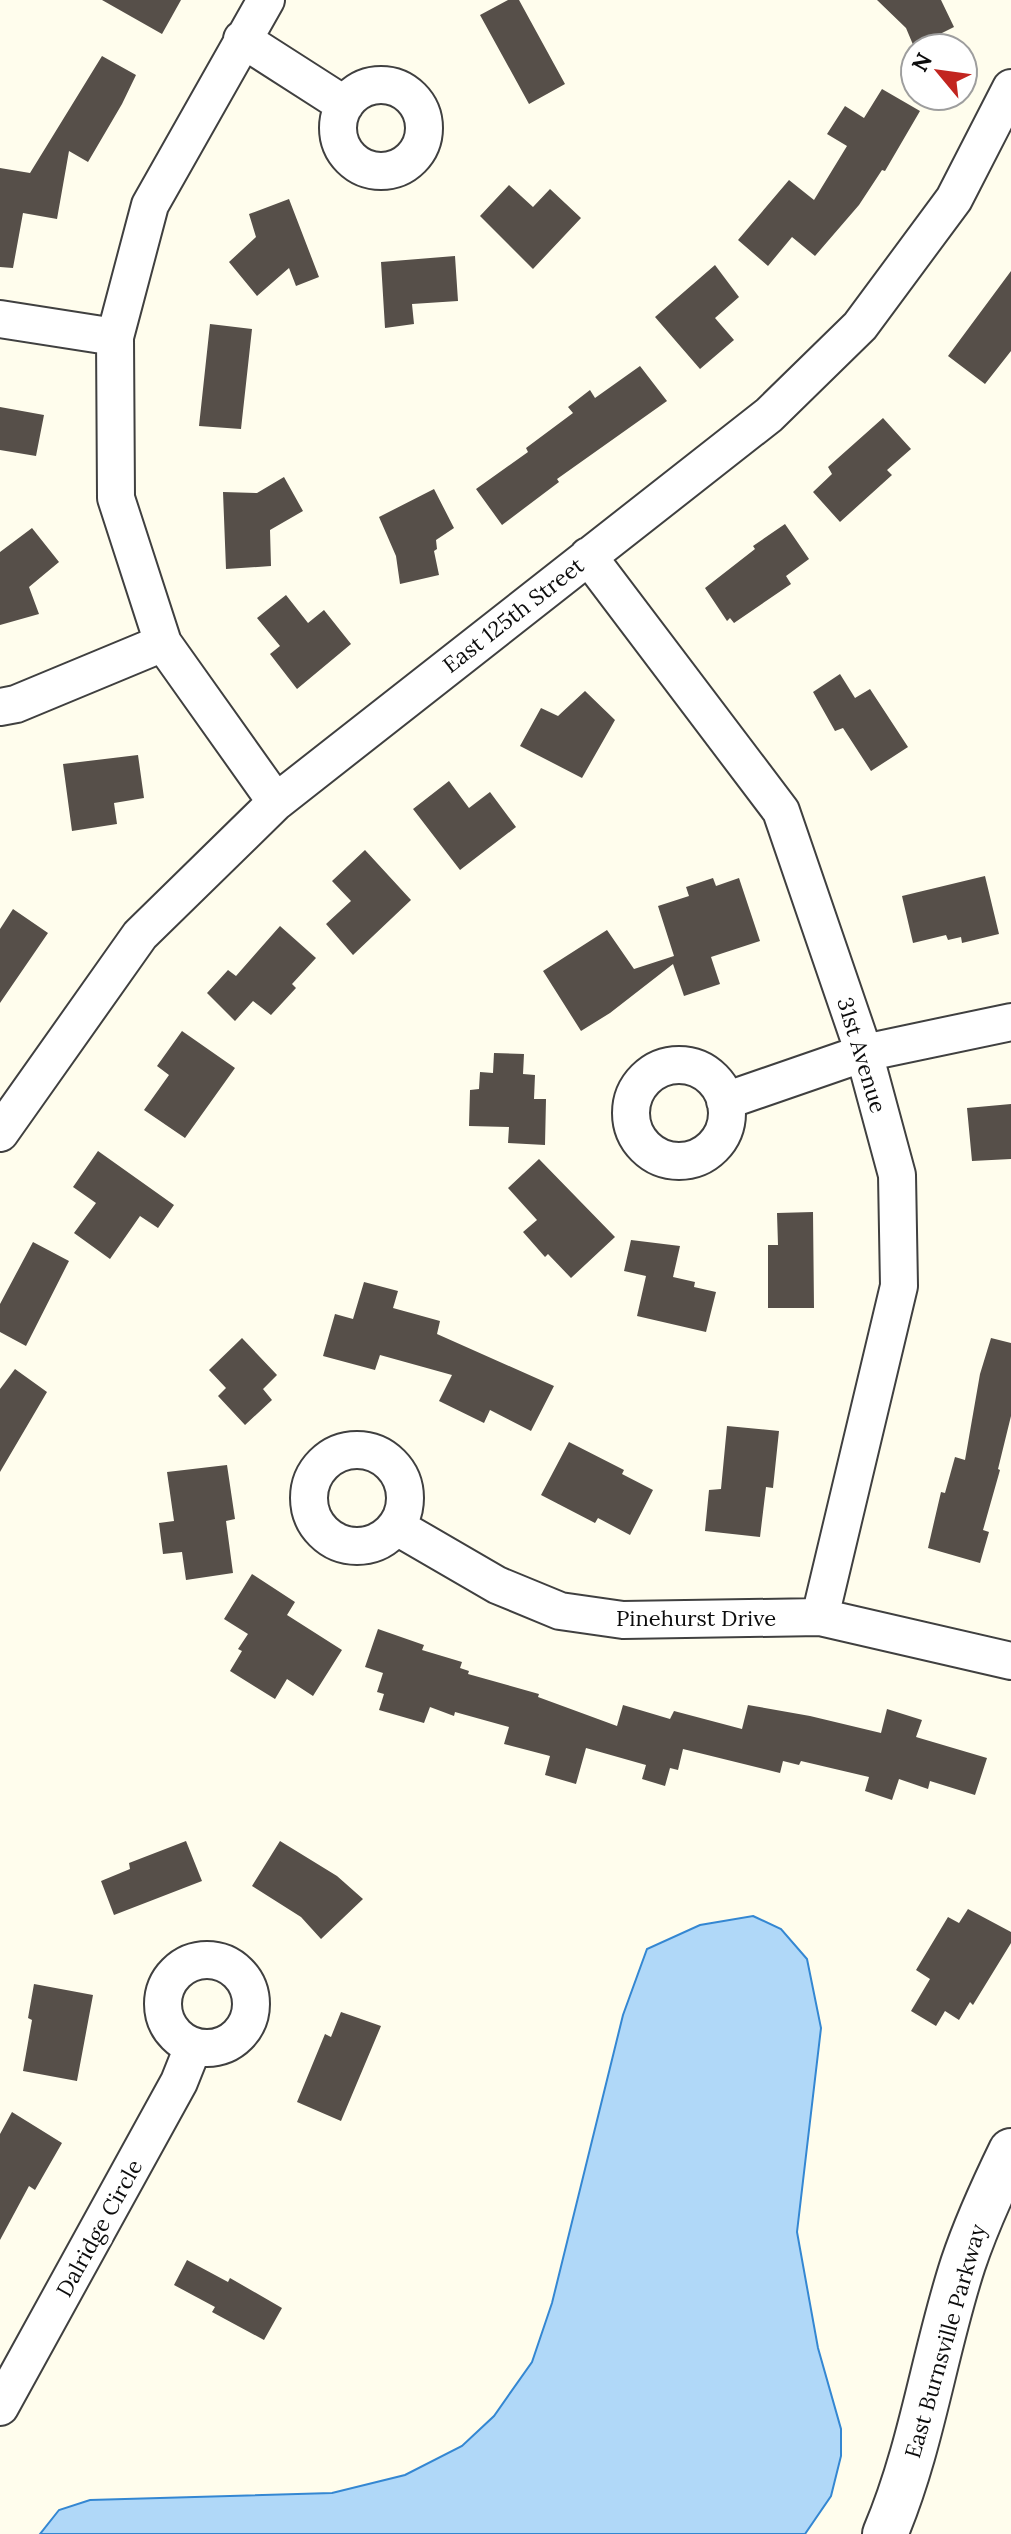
<svg xmlns="http://www.w3.org/2000/svg" width="1011" height="2534" viewBox="0 0 1011 2534" font-family="Lora,serif">
	<style>
		.water { fill: #b0d8f8; stroke: #3487d2; stroke-width: 2 }
		.building { fill: #564f49 }
		.lines { fill: none; stroke-linecap: round; stroke-linejoin: round }
		.minor-casing { stroke: #404040; stroke-width: 40 }
		.tertiary-casing { stroke: #404040; stroke-width: 48 }
		.minor { stroke: #fff; stroke-width: 36 }
		.tertiary { stroke: #fff; stroke-width: 44 }
		.labels { text-anchor: middle; dominant-baseline: central; stroke-width: 8; stroke-linejoin: round; paint-order: stroke }
		.street-label { font-size: 22px; fill: #0d0d0d; stroke: #fff }
	</style>
	<rect width="100%" height="100%" fill="#fffded"/>
	<path class="water" d="M 753,1916 L 781,1929 L 807,1959 L 821,2028 L 797,2232 L 818,2348 L 841,2429 L 841,2456 L 831,2496 L 805,2534 L 40,2534 L 59,2510 L 90,2500 L 332,2493 L 405,2475 L 462,2446 L 494,2416 L 532,2362 L 552,2303 L 623,2015 L 647,1949 L 700,1925 Z"/>
	<path class="building" d="M 102,0 L 181,0 L 162,34 Z
		M 508,0 L 519,0 L 565,84 L 529,104 L 480,15 Z
		M 877,0 L 941,0 L 954,27 L 914,47 L 906,28 Z
		M 102,56 L 136,75 L 122,104 L 88,162 L 69,151 L 57,219 L 23,213 L 13,268 L 0,267 L 0,168 L 30,173 Z
		M 882,89 L 920,111 L 885,171 L 882,170 L 859,205 L 815,256 L 792,237 L 768,266 L 738,240 L 789,180 L 814,200 L 847,146 L 827,134 L 845,106 L 864,118 Z
		M 509,185 L 533,207 L 550,189 L 581,218 L 533,269 L 480,216 Z
		M 289,199 L 319,277 L 296,286 L 289,268 L 257,296 L 229,262 L 256,237 L 249,214 Z
		M 455,256 L 458,301 L 412,304 L 414,324 L 385,328 L 381,262 Z
		M 715,265 L 739,297 L 715,318 L 734,340 L 700,369 L 655,317 Z
		M 1011,271 L 1011,351 L 985,384 L 948,356 Z
		M 210,324 L 252,329 L 241,429 L 199,426 Z
		M 640,366 L 667,401 L 557,479 L 559,482 L 502,525 L 476,489 L 528,452 L 526,448 L 573,413 L 568,407 L 590,390 L 595,398 Z
		M 0,407 L 44,415 L 36,456 L 0,450 Z
		M 883,418 L 911,449 L 887,470 L 892,475 L 840,522 L 813,492 L 832,474 L 828,467 Z
		M 284,477 L 303,511 L 270,530 L 271,566 L 226,569 L 223,492 L 257,493 Z
		M 434,489 L 454,528 L 436,540 L 437,549 L 434,551 L 439,575 L 400,584 L 396,556 L 379,517 Z
		M 785,524 L 809,559 L 786,576 L 791,584 L 734,623 L 730,618 L 727,621 L 705,588 L 755,549 L 753,546 Z
		M 32,528 L 59,562 L 29,587 L 39,614 L 0,625 L 0,552 Z
		M 286,595 L 308,623 L 324,610 L 351,644 L 297,689 L 270,654 L 280,646 L 257,618 Z
		M 840,674 L 855,698 L 870,689 L 908,747 L 871,771 L 843,728 L 835,731 L 813,692 Z
		M 585,691 L 615,720 L 582,778 L 520,746 L 541,708 L 558,716 Z
		M 138,755 L 144,798 L 114,803 L 117,824 L 72,831 L 63,764 Z
		M 449,781 L 469,808 L 490,792 L 516,827 L 460,870 L 413,809 Z
		M 365,850 L 411,900 L 353,955 L 326,924 L 351,901 L 332,881 Z
		M 985,876 L 999,934 L 962,943 L 961,937 L 948,940 L 946,935 L 913,943 L 902,896 Z
		M 713,878 L 716,886 L 739,878 L 760,941 L 711,957 L 720,984 L 684,996 L 673,964 L 610,1013 L 581,1031 L 543,971 L 607,930 L 634,969 L 674,956 L 658,906 L 689,896 L 686,887 Z
		M 13,909 L 48,933 L 0,1003 L 0,929 Z
		M 280,926 L 316,958 L 292,984 L 296,988 L 271,1015 L 253,1001 L 235,1021 L 207,993 L 228,970 L 236,976 Z
		M 182,1031 L 235,1068 L 185,1138 L 144,1110 L 169,1075 L 157,1066 Z
		M 494,1053 L 524,1054 L 523,1074 L 535,1075 L 534,1099 L 546,1099 L 545,1145 L 508,1143 L 509,1127 L 469,1126 L 470,1090 L 479,1089 L 480,1072 L 493,1073 Z
		M 1011,1104 L 1011,1159 L 972,1161 L 967,1108 Z
		M 98,1151 L 174,1205 L 158,1228 L 140,1216 L 110,1259 L 74,1233 L 96,1203 L 73,1187 Z
		M 539,1159 L 615,1237 L 571,1278 L 548,1254 L 545,1257 L 523,1232 L 537,1220 L 508,1188 Z
		M 813,1212 L 814,1308 L 768,1308 L 768,1245 L 778,1245 L 777,1213 Z
		M 631,1240 L 680,1246 L 673,1277 L 695,1282 L 694,1287 L 716,1292 L 706,1332 L 637,1316 L 646,1276 L 624,1271 Z
		M 33,1242 L 69,1261 L 26,1346 L 0,1332 L 0,1304 Z
		M 364,1282 L 398,1291 L 393,1308 L 440,1321 L 437,1334 L 554,1386 L 531,1431 L 490,1410 L 484,1423 L 439,1401 L 452,1375 L 380,1355 L 375,1370 L 323,1356 L 335,1314 L 353,1319 Z
		M 242,1338 L 277,1375 L 263,1389 L 272,1400 L 245,1425 L 218,1396 L 226,1388 L 209,1370 Z
		M 991,1338 L 1011,1343 L 1011,1416 L 998,1469 L 1000,1470 L 983,1530 L 989,1532 L 980,1563 L 928,1548 L 941,1492 L 945,1493 L 955,1457 L 965,1460 L 980,1374 Z
		M 15,1369 L 47,1392 L 0,1472 L 0,1389 Z
		M 727,1426 L 779,1431 L 773,1488 L 766,1487 L 760,1537 L 705,1531 L 709,1490 L 721,1489 Z
		M 569,1442 L 624,1470 L 622,1474 L 653,1490 L 630,1535 L 598,1518 L 595,1523 L 541,1495 Z
		M 227,1465 L 235,1519 L 226,1521 L 233,1573 L 186,1580 L 182,1552 L 163,1554 L 159,1523 L 174,1521 L 167,1472 Z
		M 252,1574 L 295,1602 L 287,1615 L 342,1650 L 313,1696 L 287,1679 L 275,1699 L 230,1671 L 242,1651 L 238,1649 L 248,1634 L 224,1619 Z
		M 378,1629 L 424,1645 L 422,1650 L 462,1662 L 460,1668 L 469,1671 L 468,1674 L 539,1694 L 538,1697 L 617,1726 L 623,1705 L 670,1719 L 674,1711 L 742,1729 L 748,1705 L 810,1716 L 881,1733 L 887,1709 L 922,1720 L 916,1737 L 987,1758 L 975,1795 L 930,1781 L 928,1789 L 899,1779 L 892,1800 L 865,1791 L 869,1777 L 801,1761 L 799,1765 L 783,1761 L 780,1773 L 683,1749 L 678,1770 L 670,1768 L 665,1786 L 642,1779 L 646,1765 L 586,1748 L 576,1784 L 545,1775 L 550,1756 L 504,1744 L 509,1727 L 455,1712 L 454,1716 L 430,1707 L 424,1723 L 379,1710 L 384,1694 L 377,1692 L 383,1673 L 365,1667 Z
		M 186,1841 L 202,1881 L 114,1915 L 101,1881 L 130,1869 L 129,1863 Z
		M 280,1841 L 337,1876 L 363,1899 L 321,1939 L 301,1917 L 252,1886 Z
		M 968,1909 L 1011,1932 L 1011,1943 L 973,2005 L 970,2002 L 959,2020 L 945,2011 L 936,2026 L 911,2011 L 930,1979 L 916,1970 L 948,1917 L 959,1923 Z
		M 34,1984 L 93,1995 L 77,2081 L 23,2071 L 32,2020 L 28,2018 Z
		M 341,2012 L 381,2026 L 341,2121 L 297,2102 L 325,2034 L 331,2037 Z
		M 12,2112 L 62,2143 L 35,2190 L 29,2186 L 0,2240 L 0,2134 Z
		M 187,2260 L 228,2282 L 230,2278 L 282,2308 L 264,2340 L 212,2312 L 215,2307 L 174,2285 Z"/>
	<g class="lines">
		<g class="minor-casing">
			<path id="minor" d="M 266,0 L 150,205 L 115,337 L 116,498 L 163,643 L 276,802
				M 242,39 L 345,105
				M338 128a43 43 0 1 1 86 0a43 43 0 1 1-86 0Z
				M 0,319 L 115,337
				M 588,556 L 781,811 L 864,1053 L 897,1175 L 899,1286 L 820,1617
				M 0,707 L 16,704 L 163,643
				M631 1113a48 48 0 1 1 96 0a48 48 0 1 1-96 0Z
				M 725,1101 L 864,1053 L 1011,1022
				M 0,1133 L 140,935 L 276,802 L 769,415 L 860,326 L 954,199 L 1011,88
				M309 1498a48 48 0 1 1 96 0a48 48 0 1 1-96 0Z
				M 397,1527 L 497,1585 L 560,1611 L 623,1620 L 820,1617 L 1011,1661
				M163 2004a44 44 0 1 1 88 0a44 44 0 1 1-88 0Z
				M 0,2407 L 179,2082 L 193,2047"/>
		</g>
		<g class="tertiary-casing">
			<path id="tertiary" d="M 885,2534 C 922,2447 934,2353 963,2264 C 976,2225 993,2188 1011,2151"/>
		</g>
		<use href="#minor" class="minor"/>
		<use href="#tertiary" class="tertiary"/>
	</g>
	<g class="labels">
		<g class="street-label">
			<text transform="translate(513 615) rotate(-38)">East 125th Street</text>
			<text transform="translate(862 1055) rotate(73)">31st Avenue</text>
			<text x="696" y="1618">Pinehurst Drive</text>
			<text transform="translate(99 2228) rotate(-61)">Dalridge Circle</text>
			<text transform="translate(945 2341) rotate(-74)">East Burnsville Parkway</text>
		</g>
	</g>
	<g transform="translate(939 72) rotate(299)"><circle r="38" fill="#ffffff" stroke="#9e9e9e" stroke-width="2"/>
	<path d="M0-6L14 30L0 20L-14 30Z" fill="#c22520"/>
	<text y="-12" font-size="22" font-weight="bold" text-anchor="middle" fill="#0d0d0d">N</text>
	</g>
</svg>
